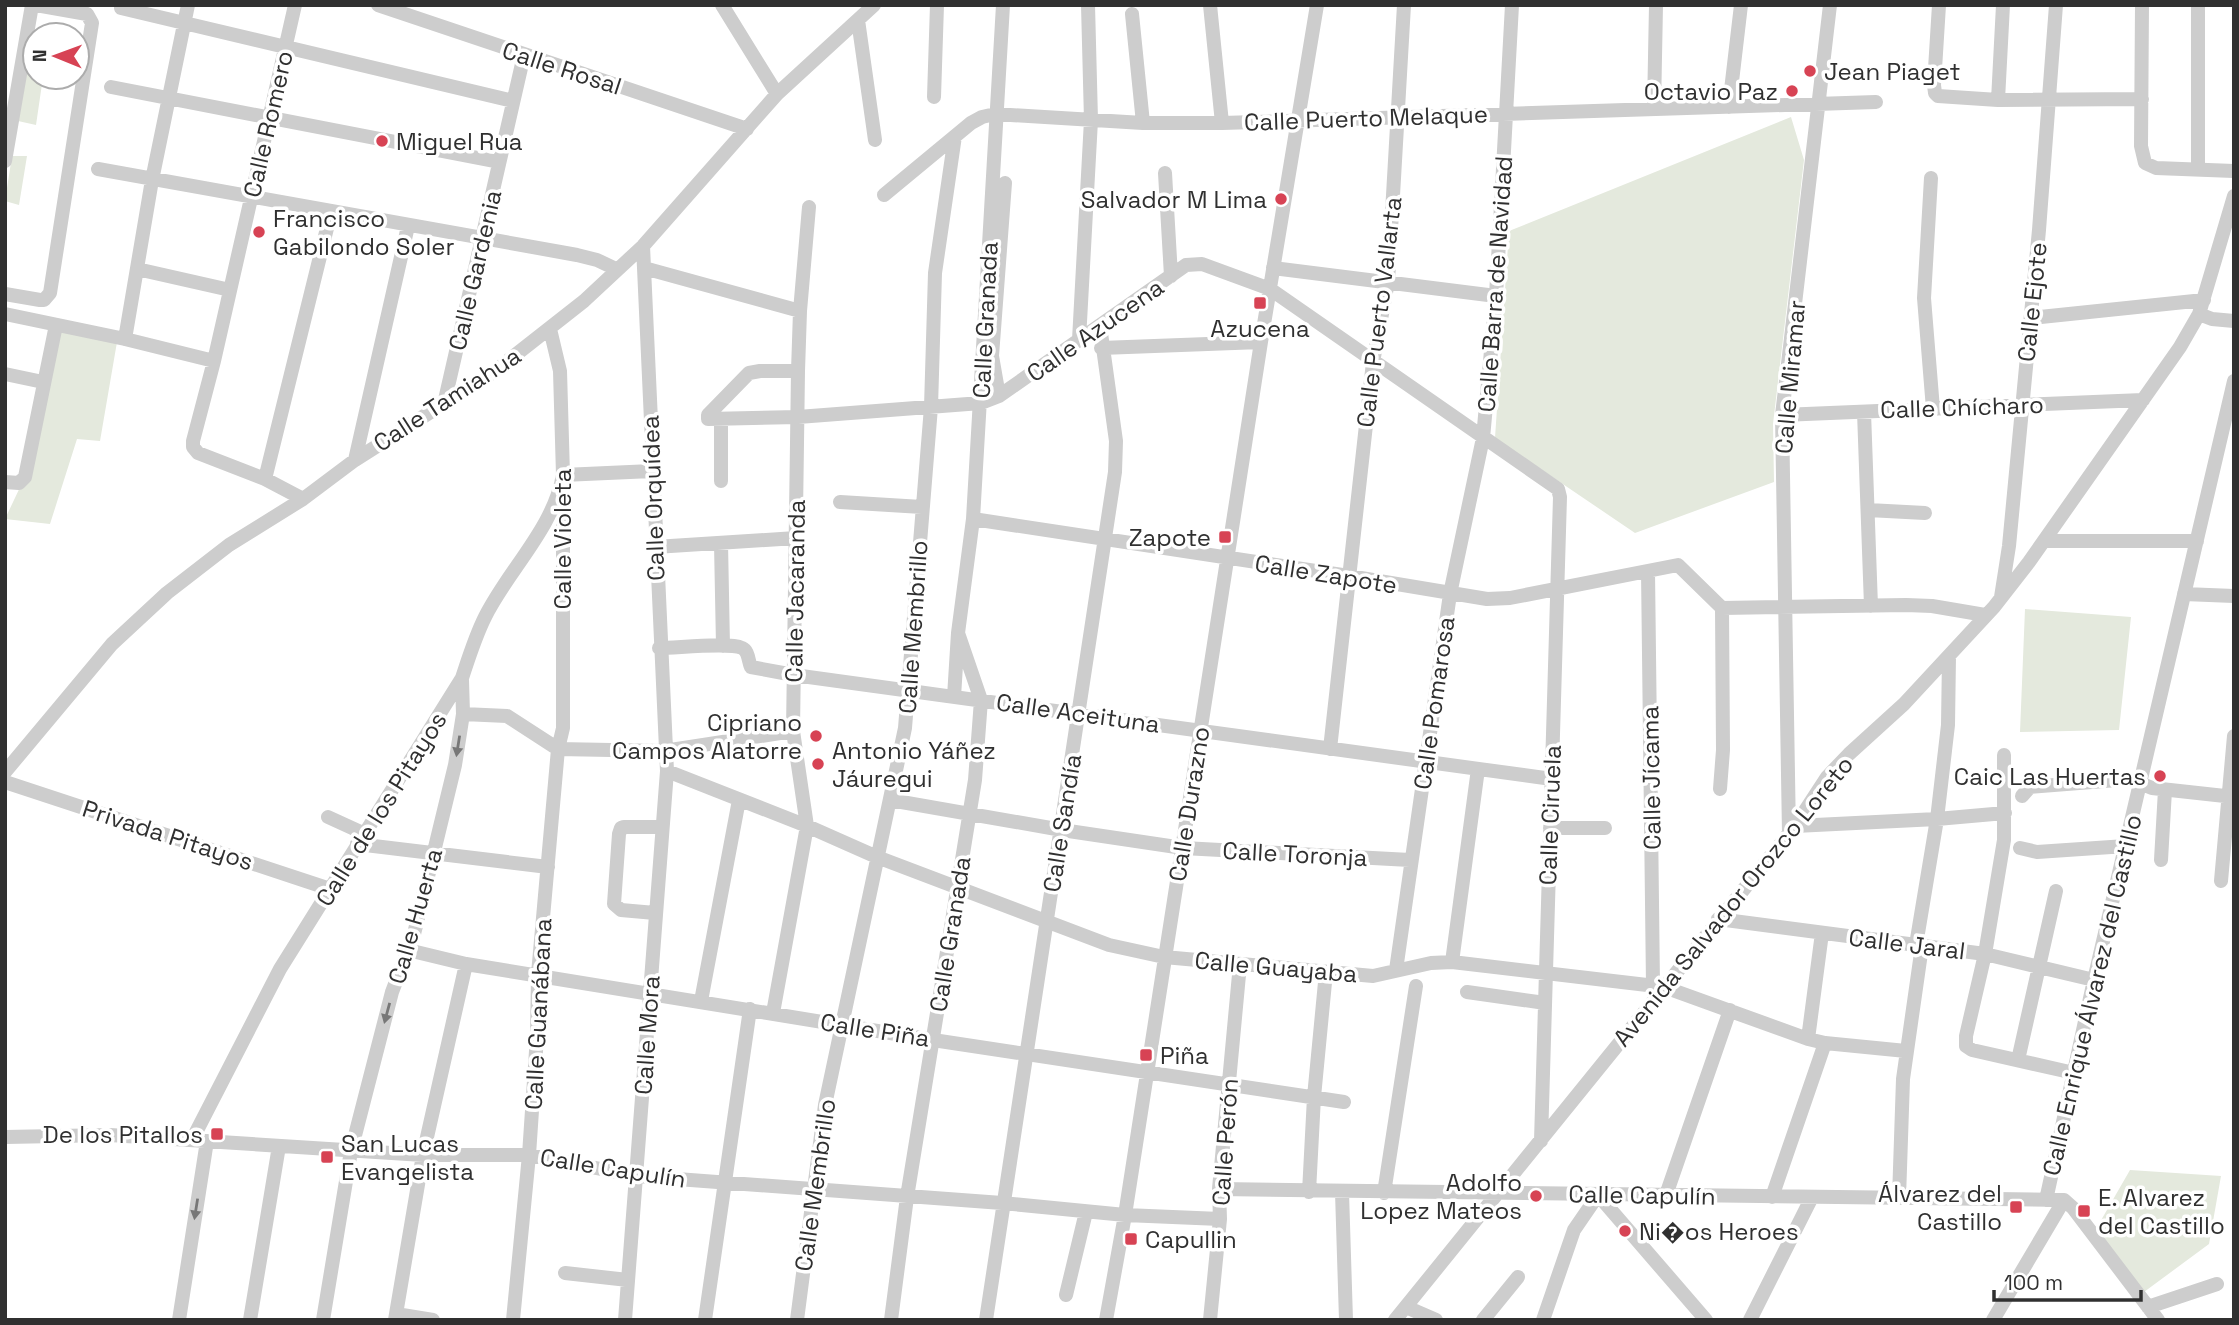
<svg xmlns="http://www.w3.org/2000/svg" width="2239" height="1325" viewBox="0 0 2239 1325" font-family="'Space Grotesk',sans-serif">
	<style>
		.green { fill: #e4e9dd }
		.lines { fill: none; stroke-linecap: round; stroke-linejoin: round }
		.minor { stroke: #cdcdcd; stroke-width: 14 }
		.oneway { fill: #777 }
		.poi-dot { fill: #d74354; stroke: #fff; stroke-width: 2.5 }
		.labels { text-anchor: middle; dominant-baseline: central; stroke-width: 7; stroke-linejoin: round; paint-order: stroke }
		.street-label { font-size: 24px; fill: #303030; stroke: #fff }
		.poi-label { font-size: 24px; fill: #303030; stroke: #fff; text-anchor: start }
	</style>
	<rect width="100%" height="100%" fill="#fff"/>
	<path class="green" d="M 25,73 L 35,74 L 35,77 L 43,77 L 36,125 L 18,121 Z
		M 1791,117 L 1804,160 L 1773,424 L 1774,482 L 1635,533 L 1495,438 L 1509,231 Z
		M 12,156 L 27,156 L 19,205 L 5,201 Z
		M 56,325 L 117,342 L 100,441 L 77,439 L 50,524 L 5,519 L 23,481 Z
		M 2025,609 L 2131,617 L 2119,730 L 2020,732 Z
		M 2130,1170 L 2221,1176 L 2209,1244 L 2144,1292 L 2096,1229 Z"/>
	<g class="lines">
		<path class="minor" d="M 295,5 L 214,361 L 193,441 L 193,447 L 198,453 L 265,479 L 303,499
			M 378,5 L 747,129
			M 722,5 L 777,94
			M 1210,5 L 1222,123
			M 1939,5 L 1934,85 L 1935,93 L 1938,96 L 1998,100 L 2142,99
			M 2142,5 L 2141,146 L 2145,163 L 2156,168 L 2234,171
			M 121,8 L 513,101
			M 1132,14 L 1143,123
			M 858,20 L 875,140
			M 111,87 L 499,162
			M 934,97 L 937,5
			M 1998,100 L 2003,5
			M 1729,107 L 1741,5
			M 1654,109 L 1656,5
			M 5,161 L 32,5
			M 98,169 L 577,255 L 597,260 L 616,269
			M 2198,170 L 2198,5
			M 1165,173 L 1171,276
			M 1931,178 L 1924,298 L 1933,409
			M 884,195 L 971,123 L 982,117 L 995,114 L 1143,123 L 1222,123 L 1876,102
			M 644,268 L 800,311
			M 1273,268 L 1496,296
			M 137,269 L 230,290
			M 5,294 L 40,300 L 44,300 L 50,293 L 92,23 L 87,14 L 36,5
			M 5,314 L 125,339 L 214,361
			M 2199,314 L 2212,319 L 2234,321
			M 2031,318 L 2204,300
			M 125,339 L 152,180 L 188,5
			M 1079,340 L 1091,120 L 1088,5
			M 1101,348 L 1261,342
			M 798,371 L 760,371 L 749,373 L 708,415 L 708,419 L 798,417 L 981,403 L 999,396 L 1186,265 L 1202,264 L 1270,289 L 1558,489 L 1560,497 L 1541,1141
			M 5,374 L 43,382
			M 999,396 L 992,356 L 1005,183
			M 444,404 L 524,55
			M 1864,412 L 1871,606
			M 1782,415 L 2143,400
			M 721,420 L 721,481
			M 355,460 L 408,226
			M 265,479 L 331,212
			M 5,482 L 19,483 L 25,477 L 56,325
			M 840,502 L 922,507
			M 1868,510 L 1925,513
			M 973,519 L 1349,576 L 1487,599 L 1510,598 L 1678,565 L 1722,608 L 1723,750 L 1720,789
			M 2044,541 L 2197,541
			M 721,543 L 723,646
			M 655,547 L 796,538
			M 1648,571 L 1653,985
			M 2184,594 L 2234,596
			M 2001,597 L 2009,546 L 2039,230 L 2056,5
			M 1722,608 L 1906,605 L 1932,606 L 1985,615
			M 659,648 C 677,648 729,642 742,648 C 749,651 748,661 751,667 L 794,675 L 1552,779
			M 954,697 L 958,633 L 973,519 L 1003,5
			M 463,714 L 507,716 L 558,749 L 664,751 L 793,731
			M 1330,749 L 1373,362 L 1388,282 L 1404,5
			M 2004,755 L 2004,840 L 1985,954 L 1966,1036 L 1966,1046 L 1972,1050 L 2074,1073
			M 667,771 L 807,826 L 877,857 L 1109,945 L 1164,957 L 1373,976 L 1431,963 L 1452,962 L 1664,987 L 1808,1039 L 1825,1043 L 1906,1051
			M 5,772 L 112,644 L 167,593 L 229,545 L 303,499 L 355,460 L 495,371 L 584,301 L 643,246 L 777,94 L 874,5
			M 5,782 L 330,889
			M 2022,796 L 2030,787 L 2130,779 L 2152,788 L 2234,797
			M 890,800 L 1062,830 L 1183,848 L 1410,860
			M 328,817 L 363,833
			M 1795,826 L 1937,819 L 2005,813
			M 1550,828 L 1605,828
			M 1789,834 L 1782,415 L 1830,5
			M 357,844 L 548,867
			M 2020,848 L 2037,852 L 2126,846
			M 2161,860 L 2165,790
			M 2221,881 L 2234,736
			M 655,913 L 621,910 L 614,904 L 619,834 L 621,828 L 624,827 L 662,827
			M 1718,919 L 1985,954 L 2094,980
			M 1916,945 L 1937,819 L 1948,725 L 1949,656
			M 408,950 L 466,964 L 933,1040 L 1344,1102
			M 1452,962 L 1478,769
			M 1396,970 L 1450,594 L 1483,438 L 1496,296 L 1512,5
			M 1467,992 L 1545,1003
			M 701,1001 L 739,800
			M 773,1013 L 807,826 L 793,731 L 798,371 L 800,311 L 809,207
			M 1808,1039 L 1822,933
			M 2018,1060 L 2056,891
			M 5,1137 L 110,1135 L 423,1155 L 529,1155 L 637,1176 L 1002,1203 L 1125,1215 L 1220,1219
			M 192,1140 L 280,969 L 462,678 C 469,657 475,637 485,617 C 509,569 553,529 563,475 L 652,471
			M 1219,1189 L 2064,1200
			M 1309,1192 L 1314,1097 L 1326,972
			M 1342,1192 L 1346,1320
			M 1384,1193 L 1416,986
			M 1666,1195 L 1730,1010
			M 1772,1197 L 1825,1043
			M 1899,1198 L 1903,1079 L 1922,946
			M 2046,1200 L 2094,980 L 2234,381
			M 2064,1200 L 2073,1208 L 2158,1320
			M 565,1273 L 628,1280
			M 1066,1295 L 1086,1212
			M 1406,1307 L 1436,1320
			M 2148,1307 L 2217,1284
			M 396,1314 L 433,1320
			M 179,1320 L 207,1141
			M 250,1320 L 279,1146
			M 323,1320 L 351,1151 L 392,992 L 414,934 L 455,765 L 463,714 L 462,680
			M 395,1320 L 423,1155 L 466,964
			M 513,1320 L 529,1155 L 537,1036 L 538,974 L 558,749 L 563,728 L 563,475 L 560,371 L 550,329
			M 625,1320 L 667,771 L 643,246
			M 705,1320 L 750,1009
			M 797,1320 L 825,1105 L 905,728 L 931,407 L 935,273 L 955,136
			M 891,1320 L 907,1197 L 975,780 L 981,700 L 958,633
			M 986,1320 L 1115,472 L 1116,441 L 1100,326
			M 1106,1320 L 1125,1215 L 1261,342 L 1317,5
			M 1210,1320 L 1220,1219 L 1219,1189 L 1240,964
			M 1395,1320 L 1795,826 L 1827,777 L 1849,754 L 1904,704 L 1994,607 L 2029,562 L 2180,347 L 2199,314 L 2234,196
			M 1483,1320 L 1518,1277
			M 1543,1320 L 1574,1230 L 1598,1195 L 1706,1320
			M 1750,1320 L 1812,1197
			M 1993,1320 L 2064,1200"/>
	</g>
	<defs><path id="oneway-solid" d="M-6-.8H1V-3.2L6.5 0L1 3.2V.8H-6Z" transform="scale(1.75)"/></defs>
	<g class="oneway">
		<use href="#oneway-solid" transform="translate(458 746) rotate(99)"/>
		<use href="#oneway-solid" transform="translate(387 1013) rotate(105)"/>
		<use href="#oneway-solid" transform="translate(196 1209) rotate(99)"/>
	</g>
	<g class="poi-dot">
		<circle cx="1810" cy="71" r="7"/>
		<circle cx="1792" cy="91" r="7"/>
		<circle cx="382" cy="141" r="7"/>
		<circle cx="1281" cy="199" r="7"/>
		<circle cx="259" cy="232" r="7"/>
		<rect x="1253" y="296" width="14" height="14" rx="3.5"/>
		<rect x="1218" y="530" width="14" height="14" rx="3.5"/>
		<circle cx="816" cy="736" r="7"/>
		<circle cx="818" cy="764" r="7"/>
		<circle cx="2160" cy="776" r="7"/>
		<rect x="1139" y="1048" width="14" height="14" rx="3.5"/>
		<rect x="210" y="1127" width="14" height="14" rx="3.5"/>
		<rect x="320" y="1150" width="14" height="14" rx="3.5"/>
		<circle cx="1536" cy="1196" r="7"/>
		<rect x="2009" y="1200" width="14" height="14" rx="3.5"/>
		<rect x="2077" y="1204" width="14" height="14" rx="3.5"/>
		<circle cx="1625" cy="1231" r="7"/>
		<rect x="1124" y="1232" width="14" height="14" rx="3.5"/>
	</g>
	<g class="labels">
		<g class="street-label">
			<text transform="translate(562 68) rotate(18)">Calle Rosal</text>
			<text transform="translate(1366 118) rotate(-2)">Calle Puerto Melaque</text>
			<text transform="translate(268 124) rotate(-77)">Calle Romero</text>
			<text transform="translate(475 270) rotate(-77)">Calle Gardenia</text>
			<text transform="translate(1495 284) rotate(-86)">Calle Barra de Navidad</text>
			<text transform="translate(2032 302) rotate(-84)">Calle Ejote</text>
			<text transform="translate(1379 312) rotate(-83)">Calle Puerto Vallarta</text>
			<text transform="translate(985 320) rotate(-87)">Calle Granada</text>
			<text transform="translate(1095 330) rotate(-35)">Calle Azucena</text>
			<text transform="translate(1790 377) rotate(-85)">Calle Miramar</text>
			<text transform="translate(447 399) rotate(-33)">Calle Tamiahua</text>
			<text transform="translate(1962 407) rotate(-2)">Calle Chícharo</text>
			<text transform="translate(653 498) rotate(-92)">Calle Orquídea</text>
			<text transform="translate(562 539) rotate(-90)">Calle Violeta</text>
			<text transform="translate(1326 574) rotate(9)">Calle Zapote</text>
			<text transform="translate(795 591) rotate(-89)">Calle Jacaranda</text>
			<text transform="translate(913 627) rotate(-86)">Calle Membrillo</text>
			<text transform="translate(1434 703) rotate(-82)">Calle Pomarosa</text>
			<text transform="translate(1078 713) rotate(8)">Calle Aceituna</text>
			<text transform="translate(1651 778) rotate(-91)">Calle Jícama</text>
			<text transform="translate(1189 804) rotate(-81)">Calle Durazno</text>
			<text transform="translate(381 809) rotate(-58)">Calle de los Pitayos</text>
			<text transform="translate(1550 815) rotate(-88)">Calle Ciruela</text>
			<text transform="translate(1062 823) rotate(-81)">Calle Sandía</text>
			<text transform="translate(168 835) rotate(18)">Privada Pitayos</text>
			<text transform="translate(1295 854) rotate(3)">Calle Toronja</text>
			<text transform="translate(1733 901) rotate(-51)">Avenida Salvador Orozco Loreto</text>
			<text transform="translate(415 916) rotate(-74)">Calle Huerta</text>
			<text transform="translate(950 934) rotate(-81)">Calle Granada</text>
			<text transform="translate(1907 944) rotate(7)">Calle Jaral</text>
			<text transform="translate(1276 967) rotate(5)">Calle Guayaba</text>
			<text transform="translate(2092 995) rotate(-77)">Calle Enrique Álvarez del Castillo</text>
			<text transform="translate(538 1014) rotate(-87)">Calle Guanábana</text>
			<text transform="translate(875 1030) rotate(9)">Calle Piña</text>
			<text transform="translate(647 1035) rotate(-86)">Calle Mora</text>
			<text transform="translate(1225 1142) rotate(-86)">Calle Perón</text>
			<text transform="translate(613 1168) rotate(9)">Calle Capulín</text>
			<text transform="translate(815 1185) rotate(-82)">Calle Membrillo</text>
			<text transform="translate(1642 1195) rotate(1)">Calle Capulín</text>
		</g>
		<g class="poi-label">
			<text x="1824" y="71">Jean Piaget</text>
			<text x="1778" y="91" text-anchor="end">Octavio Paz</text>
			<text x="396" y="141">Miguel Rua</text>
			<text x="1267" y="199" text-anchor="end">Salvador M Lima</text>
			<text x="273" y="218">Francisco<tspan x="273" dy="28">Gabilondo Soler</tspan></text>
			<text x="1260" y="328" text-anchor="middle">Azucena</text>
			<text x="1211" y="537" text-anchor="end">Zapote</text>
			<text x="802" y="722" text-anchor="end">Cipriano<tspan x="802" dy="28">Campos Alatorre</tspan></text>
			<text x="832" y="750">Antonio Yáñez<tspan x="832" dy="28">Jáuregui</tspan></text>
			<text x="2146" y="776" text-anchor="end">Caic Las Huertas</text>
			<text x="1160" y="1055">Piña</text>
			<text x="203" y="1134" text-anchor="end">De los Pitallos</text>
			<text x="341" y="1143">San Lucas<tspan x="341" dy="28">Evangelista</tspan></text>
			<text x="1522" y="1182" text-anchor="end">Adolfo<tspan x="1522" dy="28">Lopez Mateos</tspan></text>
			<text x="2002" y="1193" text-anchor="end">Álvarez del<tspan x="2002" dy="28">Castillo</tspan></text>
			<text x="2098" y="1197">E. Alvarez<tspan x="2098" dy="28">del Castillo</tspan></text>
			<text x="1639" y="1231">Ni�os Heroes</text>
			<text x="1145" y="1239">Capullin</text>
		</g>
	</g>
	<rect width="2239" height="1325" fill="none" stroke="#303030" stroke-width="14"/>
	<g transform="translate(56 56) rotate(271)"><circle r="33" fill="#ffffff" stroke="#acacac" stroke-width="2"/>
	<path d="M0-5L12 26L0 18L-12 26Z" fill="#d74354"/>
	<text y="-10" font-size="19" font-weight="bold" text-anchor="middle" fill="#303030">N</text>
	</g>
	<path d="M1994 1290v10h147v-10" fill="none" stroke="#303030" stroke-width="3.5"/>
	<text x="2004" y="1290" font-size="21" fill="#303030" stroke="#ffffff" stroke-width="5" paint-order="stroke">100 m</text>
</svg>
